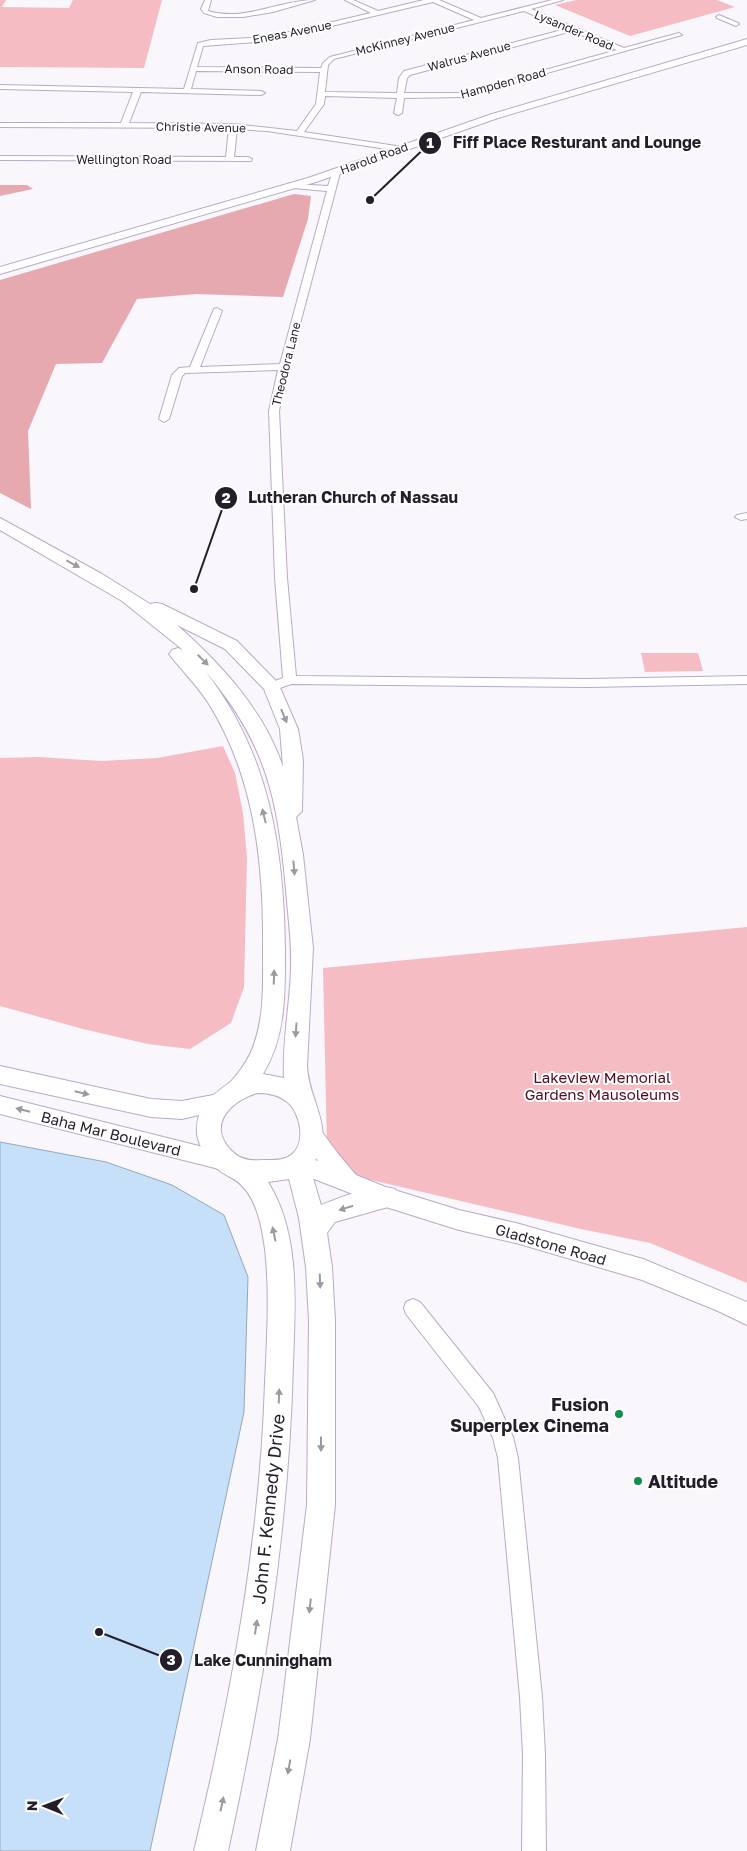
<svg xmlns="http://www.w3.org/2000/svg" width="747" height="1851" viewBox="0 0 747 1851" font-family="'Golos Text',sans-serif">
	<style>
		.green { fill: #f5bdc3 }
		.forest { fill: #e7a9b0 }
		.water { fill: #c6e0f9; stroke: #95a6bb }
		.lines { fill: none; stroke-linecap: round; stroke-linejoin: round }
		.minor-casing { stroke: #baa9c8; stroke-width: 2 }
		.major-casing { stroke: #baa9c8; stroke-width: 2 }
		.highway-casing { stroke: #baa9c8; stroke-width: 2 }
		.minor { fill: #fff; fill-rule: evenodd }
		.major { fill: #fff; fill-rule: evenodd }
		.highway { fill: #fff; fill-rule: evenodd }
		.oneway { fill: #9c9a9f }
		.poi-dot { fill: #148e4a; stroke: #fff; stroke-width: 2 }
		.labels { text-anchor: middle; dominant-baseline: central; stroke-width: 4; stroke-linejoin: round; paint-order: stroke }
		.far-street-label { font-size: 12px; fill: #241e2a; stroke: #fff }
		.park-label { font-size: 15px; fill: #51081c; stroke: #fff }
		.street-label { font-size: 15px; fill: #241e2a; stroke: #fff }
		.near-poi-label { font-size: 18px; font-weight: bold; fill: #241e2a; stroke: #fff; text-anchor: end }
		.near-street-label { font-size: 18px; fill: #241e2a; stroke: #fff }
		.leader { fill: none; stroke: #241e2a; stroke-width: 2 }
		.callout-dot { fill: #241e2a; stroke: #fff; stroke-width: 2 }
		.mark-label { font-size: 15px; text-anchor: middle; font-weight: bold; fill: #fff }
		.callout-label { font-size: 16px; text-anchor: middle; font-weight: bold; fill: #241e2a; stroke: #fff; stroke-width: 4; stroke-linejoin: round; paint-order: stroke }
	</style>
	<rect width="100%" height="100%" fill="#f9f6fc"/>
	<path class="green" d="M 0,0 L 6,0 L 2,7 L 69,8 L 73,0 L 162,0 L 144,68 L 0,67 Z
		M 576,0 L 717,0 L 735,7 L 630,36 L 555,5 Z
		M 641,653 L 698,653 L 703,671 L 645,672 Z
		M 223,746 L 235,773 L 243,813 L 247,858 L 244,987 L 231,1023 L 190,1049 L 148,1044 L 83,1029 L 0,1006 L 0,758 L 39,757 L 101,761 L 157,758 Z
		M 747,927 L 747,1283 L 650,1243 L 581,1229 L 354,1176 L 327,1148 L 323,968 Z"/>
	<path class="forest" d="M 0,185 L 27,185 L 33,189 L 0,196 Z
		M 294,194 L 311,196 L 308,219 L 283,297 L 196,294 L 137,299 L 102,363 L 56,364 L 28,431 L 31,509 L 0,493 L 0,280 Z"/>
	<path class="water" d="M 0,1142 L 106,1162 L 172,1185 L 224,1215 L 248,1277 L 244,1412 L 150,1851 L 0,1851 Z"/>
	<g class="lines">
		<g class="minor-casing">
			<path id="minor" d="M 205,0 L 211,0 L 208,11 C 245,22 279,0 315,0 L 273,12 L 243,17 L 217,17 L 204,13 L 201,9 Z
				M 345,0 L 353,0 L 378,11 L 424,0 L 439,0 L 481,18 L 552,0 L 563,0 L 531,9 L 624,48 L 679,33 L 682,35 L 462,97 L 404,98 L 402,113 L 398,115 L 394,113 L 397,98 L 325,96 L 324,104 L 304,132 L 403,147 L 403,151 L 400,151 L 267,131 L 237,129 L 234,157 L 248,157 L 252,159 L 251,161 L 0,160 L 0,156 L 226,157 L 229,128 L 0,127 L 0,123 L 121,123 L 133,92 L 0,89 L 0,85 L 184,89 L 198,43 L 211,40 L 268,37 L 371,13 ZM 433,2 L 474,20 L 330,57 L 323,63 L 321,68 L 197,67 L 203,46 L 268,41 ZM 524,11 L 566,29 L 404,71 L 399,78 L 397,93 L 325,92 L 328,65 L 334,59 ZM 572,31 L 617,50 L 462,93 L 404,93 L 407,78 L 410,75 ZM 196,71 L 320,72 L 316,104 L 297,131 L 233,124 L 129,123 L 141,92 L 261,95 L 265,93 L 261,91 L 191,89 Z
				M 719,15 L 738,23 L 739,24 L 736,26 L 717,18 L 716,17 Z
				M 333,171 L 340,173 L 283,388 L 279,411 L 287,578 L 296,676 L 588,679 L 747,676 L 747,684 L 588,687 L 291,684 L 272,691 L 267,690 L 266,687 L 267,684 L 283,678 L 275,578 L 269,411 L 278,370 L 185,373 L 182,376 L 169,419 L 164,422 L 159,419 L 172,375 L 179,368 L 190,367 L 214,309 L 217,308 L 222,311 L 200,367 L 280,364 L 327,191 L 293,188 L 289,186 L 293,184 L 328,186 Z
				M 747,513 L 747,519 L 741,520 L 735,517 L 737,515 Z
				M 413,1299 L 420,1302 L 493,1393 L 513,1437 L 518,1458 L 542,1697 L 545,1755 L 546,1851 L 522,1851 L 523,1755 L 520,1697 L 498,1458 L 493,1438 L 479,1407 L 406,1314 L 404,1308 L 406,1302 Z"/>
		</g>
		<g class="major-casing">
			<path id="major" d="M 747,39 L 747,45 L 498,118 L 316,182 L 0,274 L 0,267 L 308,178 L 492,114 Z
				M 0,1066 L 151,1099 L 182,1101 L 218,1094 L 225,1097 L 228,1103 L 225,1109 L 182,1119 L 151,1117 L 0,1084 Z
				M 0,1096 L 223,1152 L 231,1154 L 234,1161 L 231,1168 L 223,1170 L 0,1114 Z
				M 312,1125 L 319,1128 L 339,1155 L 356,1175 L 388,1188 L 459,1210 L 516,1223 L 643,1259 L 747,1302 L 747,1325 L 718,1311 L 642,1280 L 516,1243 L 459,1230 L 386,1207 L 291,1170 L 288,1163 L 291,1156 L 299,1154 L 318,1161 L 301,1134 L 305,1128 Z"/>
		</g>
		<g class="highway-casing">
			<path id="highway" d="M 0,518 L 102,574 L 150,604 L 156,603 L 162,604 L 237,641 L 278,683 L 298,729 L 303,760 L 302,811 L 296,817 L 303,855 L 313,948 L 307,1066 C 309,1105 339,1130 310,1168 L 321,1205 C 340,1198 376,1182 395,1189 L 398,1197 L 395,1205 L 335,1222 L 327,1233 L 332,1267 L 335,1321 L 335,1505 L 310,1739 L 290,1851 L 256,1851 L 278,1739 L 307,1505 L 309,1321 L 306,1267 L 299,1218 L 289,1179 L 268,1182 C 301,1234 295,1305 293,1364 C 289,1529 263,1690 228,1851 L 194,1851 C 231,1697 260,1542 265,1383 C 267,1339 270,1293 265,1249 C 262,1228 258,1205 245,1189 C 235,1177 231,1179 220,1171 C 208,1163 199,1147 197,1134 C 195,1108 211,1096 229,1083 C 237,1076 247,1061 251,1052 C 265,1020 263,984 263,951 C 264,865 255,778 209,704 C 197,685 182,671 169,654 L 172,650 L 178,648 L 183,650 L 122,601 L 0,530 ZM 177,625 L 225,649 L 264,689 L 280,729 L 283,767 C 264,710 221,664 177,625 ZM 205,671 C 266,742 278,799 286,890 C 288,916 292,942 291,969 C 290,1005 282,1042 284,1078 L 263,1074 C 286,1036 285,994 285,952 C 284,849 270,754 205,671 ZM 257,1093 C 267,1093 277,1094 286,1101 C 301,1112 308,1146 288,1157 C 281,1161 270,1160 262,1160 C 251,1161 242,1160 234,1153 C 205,1127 229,1102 257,1093 Z"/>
		</g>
		<use href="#minor" class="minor"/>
		<use href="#major" class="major"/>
		<use href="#highway" class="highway"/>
	</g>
	<defs><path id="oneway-solid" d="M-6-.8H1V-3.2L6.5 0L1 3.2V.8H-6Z" transform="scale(1.25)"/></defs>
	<g class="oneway">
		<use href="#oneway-solid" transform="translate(73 564) rotate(28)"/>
		<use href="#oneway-solid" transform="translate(203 660) rotate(45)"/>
		<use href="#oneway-solid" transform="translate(284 716) rotate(67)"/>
		<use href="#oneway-solid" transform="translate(264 816) rotate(-104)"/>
		<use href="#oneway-solid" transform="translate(294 868) rotate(85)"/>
		<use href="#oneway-solid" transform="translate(274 977) rotate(-88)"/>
		<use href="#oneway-solid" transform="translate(296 1030) rotate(94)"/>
		<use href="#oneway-solid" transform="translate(82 1093) rotate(13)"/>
		<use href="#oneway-solid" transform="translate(23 1110) rotate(-166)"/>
		<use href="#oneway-solid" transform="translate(346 1208) rotate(163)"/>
		<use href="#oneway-solid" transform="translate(274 1234) rotate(-102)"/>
		<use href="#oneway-solid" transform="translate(320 1281) rotate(88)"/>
		<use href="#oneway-solid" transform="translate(279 1396) rotate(-88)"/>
		<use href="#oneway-solid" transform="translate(321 1444) rotate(90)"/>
		<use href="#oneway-solid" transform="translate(310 1606) rotate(96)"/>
		<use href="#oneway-solid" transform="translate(256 1627) rotate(-82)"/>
		<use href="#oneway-solid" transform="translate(289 1767) rotate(100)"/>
		<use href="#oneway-solid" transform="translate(222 1804) rotate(-78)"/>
	</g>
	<g class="poi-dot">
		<circle cx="619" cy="1414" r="5"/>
		<circle cx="638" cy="1481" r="5"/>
	</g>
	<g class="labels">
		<g class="far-street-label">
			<text transform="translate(574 30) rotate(23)">Lysander Road</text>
			<text transform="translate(292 32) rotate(-11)">Eneas Avenue</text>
			<text transform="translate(405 39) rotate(-14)">McKinney Avenue</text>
			<text transform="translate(469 56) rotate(-15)">Walrus Avenue</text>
			<text transform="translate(259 69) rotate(1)">Anson Road</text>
			<text transform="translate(503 83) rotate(-15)">Hampden Road</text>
			<text transform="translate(201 127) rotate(1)">Christie Avenue</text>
			<text transform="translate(374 158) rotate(-20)">Harold Road</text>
			<text x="124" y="159">Wellington Road</text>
			<text transform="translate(286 364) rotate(-76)">Theodora Lane</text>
		</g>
		<g class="park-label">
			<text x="602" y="1077">Lakeview Memorial<tspan x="602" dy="17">Gardens Mausoleums</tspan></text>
		</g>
		<g class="street-label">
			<text transform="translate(111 1133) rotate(14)">Baha Mar Boulevard</text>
			<text transform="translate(551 1244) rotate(16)">Gladstone Road</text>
		</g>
		<g class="near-poi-label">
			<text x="609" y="1404">Fusion<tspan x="609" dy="21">Superplex Cinema</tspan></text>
			<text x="648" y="1481" text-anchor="start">Altitude</text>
		</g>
		<g class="near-street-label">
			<text transform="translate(268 1509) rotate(-84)">John F. Kennedy Drive</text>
		</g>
	</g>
	<path class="leader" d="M370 200L430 143M194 589L226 498M99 1632L171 1660"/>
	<g class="callout-dot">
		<circle cx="370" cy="200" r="5"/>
		<circle cx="194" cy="589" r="5"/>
		<circle cx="99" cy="1632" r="5"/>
		<circle cx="430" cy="143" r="12"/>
		<circle cx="226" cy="498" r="12"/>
		<circle cx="171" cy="1660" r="12"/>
	</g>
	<g class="mark-label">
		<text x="430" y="148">1</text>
		<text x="226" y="503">2</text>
		<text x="171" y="1665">3</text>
	</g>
	<g class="callout-label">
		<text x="577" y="148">Fiff Place Resturant and Lounge</text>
		<text x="353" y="503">Lutheran Church of Nassau</text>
		<text x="263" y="1666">Lake Cunningham</text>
	</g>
	<g transform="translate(45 1806) rotate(271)" stroke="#ffffff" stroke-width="4" paint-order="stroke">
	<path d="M0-4L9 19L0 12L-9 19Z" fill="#241e2a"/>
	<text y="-8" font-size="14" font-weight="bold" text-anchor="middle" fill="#241e2a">N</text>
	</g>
</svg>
